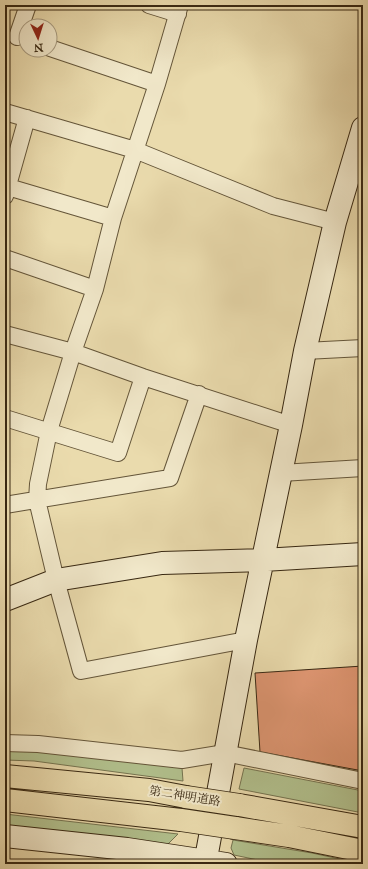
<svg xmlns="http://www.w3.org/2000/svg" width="368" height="869" viewBox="0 0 368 869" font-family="'IM FELL Great Primer','Noto Serif JP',serif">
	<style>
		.green { fill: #b2c18e; stroke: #757450 }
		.building { fill: #dd9571; stroke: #382812; filter: url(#shadow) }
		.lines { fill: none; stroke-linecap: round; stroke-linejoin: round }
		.street-casing { stroke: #645539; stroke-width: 18 }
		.secondary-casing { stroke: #382812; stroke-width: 24 }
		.highway-casing { stroke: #382812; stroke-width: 24 }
		.street { stroke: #f1e8ca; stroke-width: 16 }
		.secondary { stroke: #f1e8ca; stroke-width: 22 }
		.highway { stroke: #eadbad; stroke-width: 22 }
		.highway-bridge-casing { stroke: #382812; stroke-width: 24; stroke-linecap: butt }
		.highway-bridge { stroke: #eadbad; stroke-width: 22 }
		.labels { text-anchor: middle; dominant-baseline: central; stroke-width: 4; stroke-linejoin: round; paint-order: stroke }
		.street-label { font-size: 12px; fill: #382812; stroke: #f1e8ca }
	</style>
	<defs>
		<filter id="shadow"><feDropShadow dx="2.5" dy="4.5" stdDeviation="1" flood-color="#0004"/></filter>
	</defs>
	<rect width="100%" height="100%" fill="#eadbad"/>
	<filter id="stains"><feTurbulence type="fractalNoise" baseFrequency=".005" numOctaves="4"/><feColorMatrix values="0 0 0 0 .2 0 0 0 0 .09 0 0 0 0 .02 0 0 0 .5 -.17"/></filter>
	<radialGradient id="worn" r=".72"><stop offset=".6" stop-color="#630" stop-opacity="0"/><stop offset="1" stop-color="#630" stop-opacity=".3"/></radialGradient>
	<path class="green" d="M 5,750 L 54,752 L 182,768 L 183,781 L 34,761 L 5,760 Z
		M 244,768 L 363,791 L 363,813 L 239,789 Z
		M 5,814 L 178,834 L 165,847 L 5,831 Z
		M 233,840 L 312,853 L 363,864 L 277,864 L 234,855 L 231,848 Z"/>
	<path class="building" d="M 363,666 L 363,771 L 260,752 L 255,673 Z"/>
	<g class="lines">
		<g class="street-casing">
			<path id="street" d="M 149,5 L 178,14
				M 180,5 L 157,84 L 113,218 L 95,289 L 73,352 L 49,431 L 38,484 L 37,500 L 56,580 L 81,671 L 246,640
				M 17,37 L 28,5
				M 50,48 L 157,84
				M 5,112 L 135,150 L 273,206 L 335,222
				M 8,187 L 113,218
				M 5,196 L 27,118
				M 5,258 L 95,289
				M 5,334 L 73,352 L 143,377 L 291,425
				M 305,351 L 363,348
				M 5,418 L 118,453 L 143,377
				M 281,473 L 363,468
				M 5,505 L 170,478 L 199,394
				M 5,743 L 38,744 L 182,760 L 225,753 L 363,781"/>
		</g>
		<g class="secondary-casing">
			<path id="secondary" d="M 5,600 L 56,580 L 162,563 L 263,560 L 363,554
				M 5,836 L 127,849 L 226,864
				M 205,864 L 246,640 L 291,425 L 305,351 L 335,222 L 363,128"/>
		</g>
		<g class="highway-casing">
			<path id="highway" d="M 5,776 L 149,790 L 186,797
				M 5,800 L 181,820
				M 239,805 L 363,827
				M 235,828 L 289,836 L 363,851"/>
		</g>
		<use href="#street" class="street"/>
		<use href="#secondary" class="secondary"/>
		<use href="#highway" class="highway"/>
		<g class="highway-bridge-casing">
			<path id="highway-bridge" d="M 186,797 L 239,805
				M 181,820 L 235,828"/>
		</g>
		<use href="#highway-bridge" class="highway-bridge"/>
	</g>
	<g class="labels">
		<g class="street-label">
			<text transform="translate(185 796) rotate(9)">第二神明道路</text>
		</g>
	</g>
	<rect width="368" height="869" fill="none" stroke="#eadbad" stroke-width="20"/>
	<rect x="6" y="6" width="356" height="857" fill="none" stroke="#382812" stroke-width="2"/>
	<rect x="10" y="10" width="348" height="849" fill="none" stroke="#382812"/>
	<g transform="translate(38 38) rotate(176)"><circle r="19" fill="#f1e8ca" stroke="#a79b80"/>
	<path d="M0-3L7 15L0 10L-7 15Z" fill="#8f2418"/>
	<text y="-6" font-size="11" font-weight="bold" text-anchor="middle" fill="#382812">N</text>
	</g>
	<rect width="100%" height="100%" filter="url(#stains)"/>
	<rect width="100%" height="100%" fill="url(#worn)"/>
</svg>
